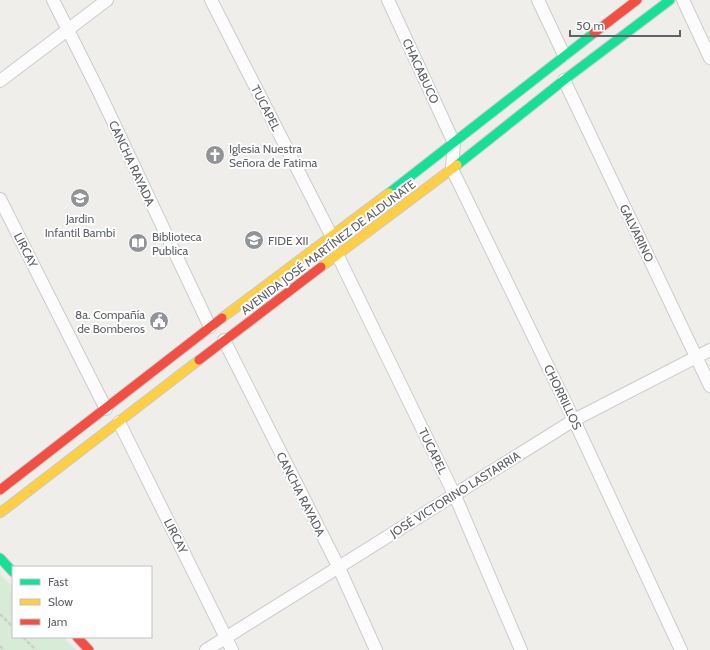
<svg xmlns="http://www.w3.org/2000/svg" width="710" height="650" viewBox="0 0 710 650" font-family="Cabin,sans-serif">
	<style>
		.green { fill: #d8ebd6 }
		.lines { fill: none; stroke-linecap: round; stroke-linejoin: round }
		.street-casing { stroke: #cbcccc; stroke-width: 14 }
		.fast-casing { stroke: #cacacb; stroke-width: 11 }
		.slow-casing { stroke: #cacacb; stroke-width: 11 }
		.jam-casing { stroke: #cacacb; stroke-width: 11 }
		.path { stroke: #cacfcc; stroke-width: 2.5; stroke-dasharray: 4 2; stroke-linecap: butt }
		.street { stroke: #fdfcfc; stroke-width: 12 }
		.fast { stroke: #16e098; stroke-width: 9 }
		.slow { stroke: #ffcf43; stroke-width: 9 }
		.jam { stroke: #f24e42; stroke-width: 9 }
		.labels { text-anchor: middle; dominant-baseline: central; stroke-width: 4; stroke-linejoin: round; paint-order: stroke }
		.street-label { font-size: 12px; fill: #5f6368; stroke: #fff }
		.poi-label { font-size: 12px; fill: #5f6368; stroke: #fff; text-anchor: start }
	</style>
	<rect width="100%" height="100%" fill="#efeeea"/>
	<path class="green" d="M 0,574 L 13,587 L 13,637 L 63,637 L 76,650 L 0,650 Z"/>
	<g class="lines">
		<g class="street-casing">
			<path id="street" d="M 53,0 L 99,92 L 210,327
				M 211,0 L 332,237
				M 388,0 L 454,143 L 452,169 L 574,420 L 681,650
				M 538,0 L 564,55
				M 683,0 L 710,58
				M 564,80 L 710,386
				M 0,81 L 107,0
				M 0,199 L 106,409
				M 338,256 L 456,498 L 521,650
				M 224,340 L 339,568 L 376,650
				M 119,422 L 232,650
				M 206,650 L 574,420 L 710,350"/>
		</g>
		<g class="fast-casing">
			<path id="fast" d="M 457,165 L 564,80 L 670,0
				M 389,193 L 594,33
				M 0,558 L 13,572"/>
		</g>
		<g class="slow-casing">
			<path id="slow" d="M 321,267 L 457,165
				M 222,318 L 389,193
				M 0,513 L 199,360"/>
		</g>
		<g class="jam-casing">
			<path id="jam" d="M 594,33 L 637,0
				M 199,360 L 321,267
				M 0,490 L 222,318
				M 77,637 L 89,650"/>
		</g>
		<path class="path" d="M 0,614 L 13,627
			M 23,637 L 36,650
			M 0,646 L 4,650"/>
		<use href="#street" class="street"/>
		<use href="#fast" class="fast"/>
		<use href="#slow" class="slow"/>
		<use href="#jam" class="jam"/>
	</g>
	<defs>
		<g id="church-disc" transform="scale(1)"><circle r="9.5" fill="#919496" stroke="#fff"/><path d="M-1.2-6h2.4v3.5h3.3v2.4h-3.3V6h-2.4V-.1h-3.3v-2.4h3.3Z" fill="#fff"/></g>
		<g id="school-disc" transform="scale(1)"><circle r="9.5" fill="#919496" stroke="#fff"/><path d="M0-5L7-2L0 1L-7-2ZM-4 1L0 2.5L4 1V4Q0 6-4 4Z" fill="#fff"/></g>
		<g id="library-disc" transform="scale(1)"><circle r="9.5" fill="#919496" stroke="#fff"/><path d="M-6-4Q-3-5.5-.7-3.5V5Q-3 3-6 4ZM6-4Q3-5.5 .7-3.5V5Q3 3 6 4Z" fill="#fff"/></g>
		<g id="civic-disc" transform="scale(1)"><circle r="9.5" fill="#919496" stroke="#fff"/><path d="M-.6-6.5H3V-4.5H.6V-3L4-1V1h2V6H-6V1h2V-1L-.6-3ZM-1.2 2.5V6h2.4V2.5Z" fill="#fff"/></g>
	</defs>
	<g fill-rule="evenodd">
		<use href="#church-disc" x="215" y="155"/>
		<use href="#school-disc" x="80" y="198"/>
		<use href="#school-disc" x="254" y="240"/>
		<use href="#library-disc" x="138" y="243"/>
		<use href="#civic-disc" x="159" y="321"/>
	</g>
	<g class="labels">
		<g class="street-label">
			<text transform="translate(421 71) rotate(65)">CHACABUCO</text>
			<text transform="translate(266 108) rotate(63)">TUCAPEL</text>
			<text transform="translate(132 163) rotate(65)">CANCHA RAYADA</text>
			<text transform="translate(637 233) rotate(64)">GALVARINO</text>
			<text transform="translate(328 247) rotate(-37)">AVENIDA JOSÉ MARTÍNEZ DE ALDUNATE</text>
			<text transform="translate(26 250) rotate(63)">LIRCAY</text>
			<text transform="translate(563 397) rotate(64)">CHORRILLOS</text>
			<text transform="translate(433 451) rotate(64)">TUCAPEL</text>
			<text transform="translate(301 494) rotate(63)">CANCHA RAYADA</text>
			<text transform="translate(455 494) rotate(-32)">JOSÉ VICTORINO LASTARRIA</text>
			<text transform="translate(176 536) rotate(63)">LIRCAY</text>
		</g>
		<g class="poi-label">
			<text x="229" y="148">Iglesia Nuestra<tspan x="229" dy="14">Señora de Fatima</tspan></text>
			<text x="80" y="218" text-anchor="middle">Jardin<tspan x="80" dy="14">Infantil Bambi</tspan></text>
			<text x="152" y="236">Biblioteca<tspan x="152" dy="14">Publica</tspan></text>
			<text x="268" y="240">FIDE XII</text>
			<text x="145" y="314" text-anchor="end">8a. Compañía<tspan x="145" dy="14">de Bomberos</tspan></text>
		</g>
	</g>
	<rect x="12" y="566" width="140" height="72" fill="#ffffff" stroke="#bfc1c3"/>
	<rect x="20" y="579" width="20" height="6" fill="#16e098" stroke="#bfc1c3"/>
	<text x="48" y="586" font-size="12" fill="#5f6368">Fast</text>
	<rect x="20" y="599" width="20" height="6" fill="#ffcf43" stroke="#bfc1c3"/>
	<text x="48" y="606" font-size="12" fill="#5f6368">Slow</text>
	<rect x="20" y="619" width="20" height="6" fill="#f24e42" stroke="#bfc1c3"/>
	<text x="48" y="626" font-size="12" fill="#5f6368">Jam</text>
	<path d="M570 30v6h110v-6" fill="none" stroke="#5f6368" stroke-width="2"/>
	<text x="576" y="30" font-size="12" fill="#5f6368" stroke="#ffffff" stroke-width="3" paint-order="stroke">50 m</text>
</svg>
